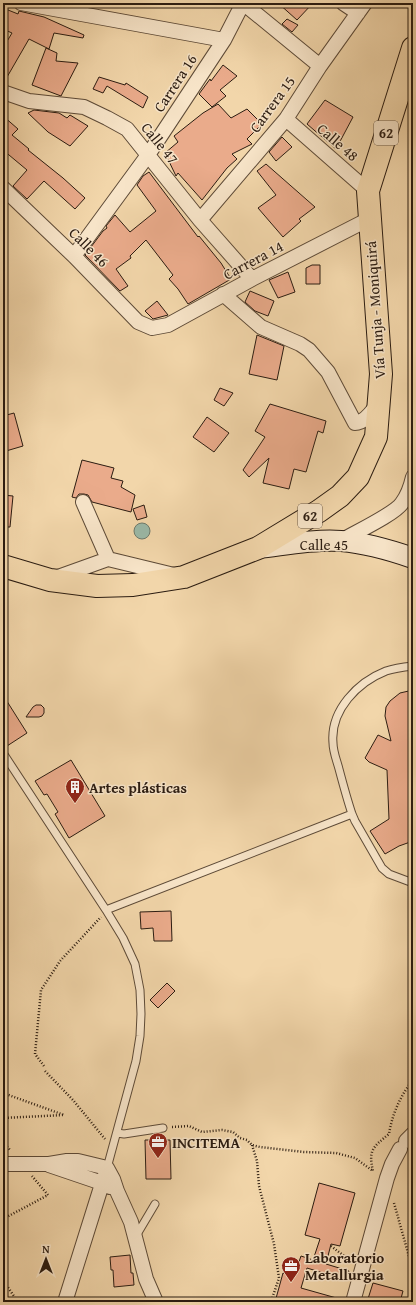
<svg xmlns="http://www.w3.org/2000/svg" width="416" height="1305" viewBox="0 0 416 1305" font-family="'Gentium Book Plus',serif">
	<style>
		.water { fill: #9bb9a8; stroke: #6e7a6c }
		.building { fill: #eaab8b; stroke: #2b1c11 }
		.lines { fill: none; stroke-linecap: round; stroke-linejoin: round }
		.lane-casing { stroke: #5d4a37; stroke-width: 9 }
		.street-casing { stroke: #5d4a37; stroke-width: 16 }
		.secondary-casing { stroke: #2b1c11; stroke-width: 22 }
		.primary-casing { stroke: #2b1c11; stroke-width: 24 }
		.path { stroke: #2b1c11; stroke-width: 2.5; stroke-dasharray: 1 2; stroke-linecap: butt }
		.lane { stroke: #f7e4c8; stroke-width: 7 }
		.street { stroke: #f7e4c8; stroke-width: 14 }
		.secondary { stroke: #f7e4c8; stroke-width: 20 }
		.primary { stroke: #f2d6aa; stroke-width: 22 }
		.labels { text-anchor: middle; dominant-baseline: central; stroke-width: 3; stroke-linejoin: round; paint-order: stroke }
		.shield { fill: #f7e4c8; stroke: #685848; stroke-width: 1 }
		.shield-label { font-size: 14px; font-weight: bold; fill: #2b1c11 }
		.street-label { font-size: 15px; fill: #2b1c11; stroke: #f7e4c8 }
		.poi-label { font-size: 15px; font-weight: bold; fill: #2b1c11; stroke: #f7e4c8; text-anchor: start }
	</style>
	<rect width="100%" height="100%" fill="#f2d6aa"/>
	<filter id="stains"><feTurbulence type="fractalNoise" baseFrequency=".005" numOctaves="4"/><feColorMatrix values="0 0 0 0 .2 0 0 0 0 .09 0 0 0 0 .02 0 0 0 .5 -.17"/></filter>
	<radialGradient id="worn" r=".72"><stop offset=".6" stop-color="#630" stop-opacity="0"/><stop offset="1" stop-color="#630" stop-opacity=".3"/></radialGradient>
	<path class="water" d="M134 531a8 8 0 1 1 16 0a8 8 0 1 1-16 0Z"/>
	<path class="building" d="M 278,3 L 313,3 L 297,20 Z
		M 3,8 L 18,14 L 19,11 L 44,17 L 84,35 L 83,38 L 54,33 L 49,49 L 29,39 L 3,84 L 3,48 L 12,33 L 3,29 Z
		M 287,19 L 298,25 L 292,32 L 282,24 Z
		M 46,48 L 57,53 L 56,61 L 78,63 L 61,96 L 32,85 Z
		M 223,65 L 237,76 L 220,90 L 226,96 L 212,107 L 199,94 L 210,79 L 211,81 Z
		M 99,77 L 125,85 L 126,83 L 148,97 L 143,108 L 107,86 L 103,93 L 93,89 Z
		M 325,100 L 353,117 L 336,149 L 307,124 Z
		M 218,104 L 231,118 L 247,109 L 262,124 L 247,139 L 252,144 L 232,154 L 237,159 L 227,168 L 202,200 L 178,173 L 176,176 L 165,153 L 178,142 L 174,136 L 203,113 Z
		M 34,110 L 59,113 L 67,118 L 70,115 L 88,126 L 70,146 L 48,132 L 28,113 Z
		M 3,116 L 18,129 L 12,135 L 29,149 L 28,150 L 63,178 L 85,198 L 75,209 L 44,181 L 27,199 L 13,186 L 27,170 L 3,150 Z
		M 282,137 L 292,147 L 276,161 L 269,152 Z
		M 266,164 L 315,207 L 299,219 L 301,221 L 283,237 L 258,208 L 276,195 L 257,171 Z
		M 149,172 L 198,237 L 199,236 L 221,263 L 231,279 L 188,304 L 178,289 L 169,279 L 173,275 L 146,240 L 130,256 L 131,258 L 116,269 L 128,286 L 120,291 L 85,255 L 103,231 L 107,228 L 106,226 L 115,215 L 130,232 L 156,211 L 137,185 L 143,176 Z
		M 312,265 L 320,265 L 320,284 L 306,284 L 306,268 Z
		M 288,272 L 295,292 L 278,298 L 269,280 Z
		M 250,291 L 274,301 L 268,316 L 255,311 L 245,302 Z
		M 157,301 L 168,315 L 153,319 L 145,311 Z
		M 257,335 L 284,346 L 277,380 L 249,374 Z
		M 220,388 L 233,393 L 224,406 L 214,400 Z
		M 270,404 L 326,421 L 323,433 L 318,431 L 306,472 L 294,469 L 289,489 L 263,483 L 269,458 L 249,477 L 243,470 L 265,437 L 255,431 Z
		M 14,413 L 23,446 L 6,451 L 3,440 L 3,416 Z
		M 207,417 L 229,433 L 214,452 L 193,437 Z
		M 82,460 L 114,468 L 111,478 L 123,481 L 121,487 L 135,495 L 131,512 L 92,502 L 88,495 L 84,494 L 79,494 L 76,498 L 72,497 Z
		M 3,495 L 13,496 L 10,527 L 3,527 Z
		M 144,505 L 147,517 L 137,520 L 133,509 Z
		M 413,690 L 413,841 L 399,846 L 385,854 L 370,831 L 389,819 L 387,770 L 369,762 L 365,758 L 378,735 L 391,741 L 385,716 L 386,707 L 390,701 L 400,693 Z
		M 3,695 L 27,733 L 7,746 L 3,741 Z
		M 36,705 L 41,705 L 44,708 L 44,713 L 42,716 L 39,717 L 26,717 L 33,707 Z
		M 71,760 L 105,816 L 69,838 L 55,814 L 58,812 L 47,794 L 44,795 L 35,781 Z
		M 171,911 L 172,941 L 154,941 L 153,928 L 141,929 L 140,912 Z
		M 167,983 L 175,991 L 158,1008 L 150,1000 Z
		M 145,1140 L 170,1140 L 171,1179 L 146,1179 Z
		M 319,1183 L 355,1193 L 340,1246 L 331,1244 L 326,1264 L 349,1271 L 346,1280 L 307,1268 L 301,1288 L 340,1299 L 340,1302 L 275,1302 L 283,1273 L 294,1276 L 301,1256 L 313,1260 L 320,1239 L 305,1235 Z
		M 130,1255 L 131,1273 L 133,1273 L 134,1285 L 114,1287 L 113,1270 L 111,1270 L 110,1257 Z
		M 373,1283 L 403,1291 L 400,1302 L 367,1302 Z"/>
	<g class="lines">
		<g class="lane-casing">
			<path id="lane" d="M 413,666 C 404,667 395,668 386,671 C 358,682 330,710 333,743 C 333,752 337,761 339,769 C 343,784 347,799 352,814 L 355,821 L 382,868 L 389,874 L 413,883
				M 3,753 L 106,910 L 123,938 L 135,964 L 140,990 L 141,1014 L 140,1036 L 136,1061 L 107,1168
				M 106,910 L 352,814
				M 117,1133 L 124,1134 L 163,1128
				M 136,1236 L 155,1204"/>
		</g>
		<g class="street-casing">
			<path id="street" d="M 21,3 L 224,40
				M 243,3 L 320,66
				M 343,3 L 358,13
				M 3,92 L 29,101 L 84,107 L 107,118 L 127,129 L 200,220 L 252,279
				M 286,119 L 368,191
				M 3,188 L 74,256 L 138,322 L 152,328 L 168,325 L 252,279 L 369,219
				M 200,220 L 286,119 L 320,66 L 365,3
				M 74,256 L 148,155 L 224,40 L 243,3
				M 223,294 L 261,327 L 300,344 L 309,350 L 328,372 L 355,423 C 365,423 372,411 378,404
				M 83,502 L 108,559 L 174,575
				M 341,541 C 354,533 395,514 402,503 C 408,495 411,486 413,477
				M 55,578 L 108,559
				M 406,1141 L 413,1134
				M 3,1164 L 49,1164 L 67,1161 L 78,1161 L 107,1168 L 113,1179 L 117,1191 L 131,1222 L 146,1279 L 156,1302
				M 49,1165 L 102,1183 L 110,1187
				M 65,1302 L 107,1168
				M 353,1302 L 387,1178 L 392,1164 L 400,1149"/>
		</g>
		<g class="secondary-casing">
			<path id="secondary" d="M 258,548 C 285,545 314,539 341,541 C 366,543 390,550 413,558"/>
		</g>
		<g class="primary-casing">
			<path id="primary" d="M 3,566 L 50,580 L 97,586 L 133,585 L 184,577 L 258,548 L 319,511 L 340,496 L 358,477 L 376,437 L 381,374 L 368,191 L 413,48"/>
		</g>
		<path class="path" d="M 44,1066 L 35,1054 L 41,990 L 60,961 L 101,917
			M 45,1071 L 73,1100 L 105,1139
			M 3,1093 L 64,1115 L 3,1118
			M 172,1127 L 189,1126 L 202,1132 L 222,1130 L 233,1132 L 240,1138 L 247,1140 L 252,1145 L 260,1147 L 304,1152 L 336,1153 L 355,1158 L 373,1171 C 368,1150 373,1147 389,1134 C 392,1115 400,1096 413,1080
			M 3,1142 L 11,1151
			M 252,1145 L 257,1161 L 259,1186 L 274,1244 L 279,1278 L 271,1302
			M 394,1203 L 410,1260 L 413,1302
			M 3,1219 L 48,1195 L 32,1176
			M 331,1246 L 352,1262
			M 3,1280 L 18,1302"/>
		<use href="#lane" class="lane"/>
		<use href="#street" class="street"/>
		<use href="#secondary" class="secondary"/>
		<use href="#primary" class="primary"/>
	</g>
	<defs>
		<g id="building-pin" transform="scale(1)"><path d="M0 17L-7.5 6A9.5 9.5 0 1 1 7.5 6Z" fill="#8f2418" stroke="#f7e4c8"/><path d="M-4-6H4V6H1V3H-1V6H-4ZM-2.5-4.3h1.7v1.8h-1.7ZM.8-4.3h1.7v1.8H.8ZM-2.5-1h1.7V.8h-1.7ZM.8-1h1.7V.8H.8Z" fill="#fff"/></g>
		<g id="office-pin" transform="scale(1)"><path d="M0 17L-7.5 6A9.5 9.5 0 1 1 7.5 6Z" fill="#8f2418" stroke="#f7e4c8"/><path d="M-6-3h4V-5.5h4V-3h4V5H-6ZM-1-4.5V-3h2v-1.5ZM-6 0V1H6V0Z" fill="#fff"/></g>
	</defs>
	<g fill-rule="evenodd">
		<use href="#building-pin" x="75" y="787"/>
		<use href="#office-pin" x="158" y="1142"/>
		<use href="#office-pin" x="291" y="1266"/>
	</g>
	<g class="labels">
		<g class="shield">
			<rect x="374" y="121" width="24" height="24" rx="3"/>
			<rect x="298" y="504" width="24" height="24" rx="3"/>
		</g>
		<g class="shield-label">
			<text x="386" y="133">62</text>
			<text x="310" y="516">62</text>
		</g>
		<g class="street-label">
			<text transform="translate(175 83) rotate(-57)">Carrera 16</text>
			<text transform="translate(272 104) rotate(-54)">Carrera 15</text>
			<text transform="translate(338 142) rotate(41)">Calle 48</text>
			<text transform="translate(160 143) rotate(51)">Calle 47</text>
			<text transform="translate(89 247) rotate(45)">Calle 46</text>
			<text transform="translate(253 260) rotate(-28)">Carrera 14</text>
			<text transform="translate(375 310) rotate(-94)">Vía Tunja - Moniquirá</text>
			<text x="324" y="544">Calle 45</text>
		</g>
		<g class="poi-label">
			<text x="89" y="787">Artes plásticas</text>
			<text x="172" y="1142">INCITEMA</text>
			<text x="305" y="1257">Laboratorio<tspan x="305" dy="17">Metallurgia</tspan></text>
		</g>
	</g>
	<rect width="416" height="1305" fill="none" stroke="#f2d6aa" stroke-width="16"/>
	<rect x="4" y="4" width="408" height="1297" fill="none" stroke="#2b1c11" stroke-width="2"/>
	<rect x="8" y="8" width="400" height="1289" fill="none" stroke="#2b1c11"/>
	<g transform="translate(46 1259)" stroke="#f7e4c8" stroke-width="3" paint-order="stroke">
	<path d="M0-3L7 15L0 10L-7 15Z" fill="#2b1c11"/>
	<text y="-6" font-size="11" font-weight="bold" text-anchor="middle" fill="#2b1c11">N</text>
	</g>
	<rect width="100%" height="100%" filter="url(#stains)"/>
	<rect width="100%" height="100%" fill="url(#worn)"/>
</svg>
